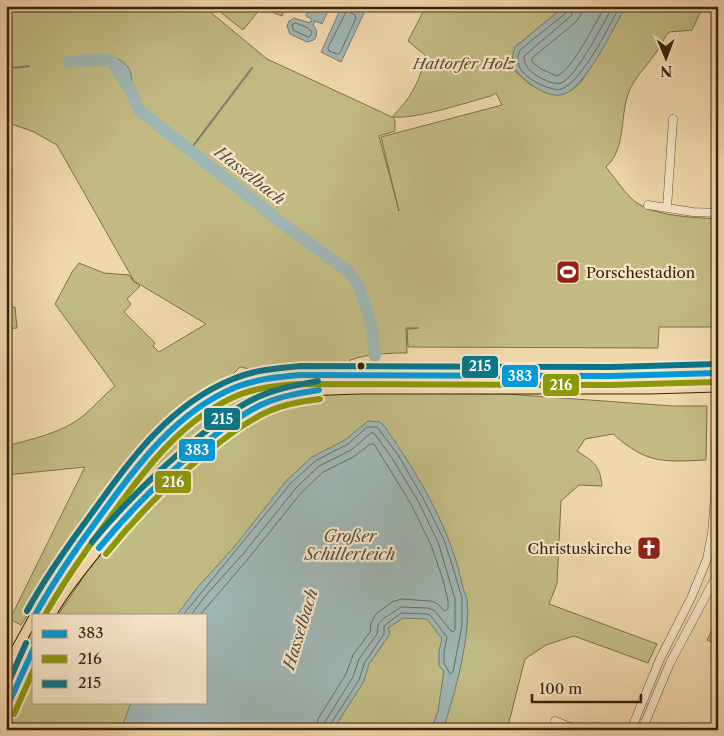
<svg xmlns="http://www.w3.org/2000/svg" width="724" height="736" viewBox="0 0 724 736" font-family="'Libre Caslon Text',serif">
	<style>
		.green { fill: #c2bc84; stroke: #7d6f47; fill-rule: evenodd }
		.water { fill: #9fb7b4; stroke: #767b70 }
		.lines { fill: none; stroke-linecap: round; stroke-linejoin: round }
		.shore { stroke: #6c6c5f; stroke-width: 1 }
		.stream { stroke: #767b70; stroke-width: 2 }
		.river { stroke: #9fb7b4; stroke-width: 12 }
		.minor-casing { stroke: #664f32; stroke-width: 9 }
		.major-casing { stroke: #38220a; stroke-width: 11 }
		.minor { stroke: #f6e5c9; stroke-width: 8 }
		.major { stroke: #f1d7ac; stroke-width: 9 }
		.bus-1-casing { stroke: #f6e5c9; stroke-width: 10 }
		.bus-2-casing { stroke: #f6e5c9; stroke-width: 10 }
		.bus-3-casing { stroke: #f6e5c9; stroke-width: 10 }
		.bus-1 { stroke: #039ad8; stroke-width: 6 }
		.bus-2 { stroke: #8b9809; stroke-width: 6 }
		.bus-3 { stroke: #097689; stroke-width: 6 }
		.bus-dot { fill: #38220a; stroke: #f6e5c9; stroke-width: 2 }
		.labels { text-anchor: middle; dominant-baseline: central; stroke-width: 4.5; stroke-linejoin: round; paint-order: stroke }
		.park-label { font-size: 15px; font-style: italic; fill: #5a4828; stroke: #f6e5c9 }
		.poi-label { font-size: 15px; fill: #38220a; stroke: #f6e5c9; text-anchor: start }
		.water-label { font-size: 16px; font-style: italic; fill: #574f3d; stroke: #f6e5c9 }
		.line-badge { stroke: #f6e5c9; stroke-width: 2 }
		.badge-label { font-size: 14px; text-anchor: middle; font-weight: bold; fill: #fff }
	</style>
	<rect width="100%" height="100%" fill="#f1d7ac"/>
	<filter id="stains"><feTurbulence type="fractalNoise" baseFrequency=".004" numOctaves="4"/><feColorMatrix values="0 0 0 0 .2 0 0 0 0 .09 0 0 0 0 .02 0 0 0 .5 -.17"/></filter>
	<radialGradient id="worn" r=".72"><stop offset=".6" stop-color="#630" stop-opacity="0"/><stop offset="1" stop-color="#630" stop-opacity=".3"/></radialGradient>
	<path class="green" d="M 6,6 L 203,6 L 267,59 L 392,117 C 410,99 421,81 425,55 L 408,41 L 423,12 L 422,6 L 565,6 L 515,47 L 513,59 L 514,69 L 517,73 L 531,85 L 546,92 L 558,95 L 572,90 L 581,82 L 597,57 L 626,6 L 702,6 L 701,11 L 692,30 L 669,32 C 664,36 663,43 659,48 C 650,63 634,77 628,94 C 620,117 626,149 606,167 C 614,177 622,189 631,198 C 650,217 692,217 718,219 L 718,327 L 659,327 L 658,348 L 408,347 L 407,329 L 419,328 L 406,328 L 407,353 C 387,353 368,354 350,360 L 350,371 L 283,369 L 259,371 L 240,367 L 233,374 L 230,384 L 202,399 L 184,413 L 163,431 L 136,461 L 84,528 L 21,625 L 10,619 L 85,467 L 6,475 L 6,446 C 32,439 62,433 83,416 C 94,407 104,395 115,386 L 55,304 L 72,272 L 79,263 L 104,273 L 129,275 L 134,282 L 140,286 L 127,299 L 131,304 L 124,312 L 155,343 L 153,346 L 159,352 L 206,324 L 134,281 L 57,145 L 34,132 L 6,122 ZM 496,93 L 502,105 L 381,137 L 399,211 L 379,136 L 395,131 L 395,120 L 393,117 C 418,119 464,103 491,96 Z
		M 285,6 L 282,16 L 261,8 L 243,30 L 214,7 Z
		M 15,307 L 17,328 L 6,329 L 6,308 Z
		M 405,367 L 604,368 L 604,371 L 414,371 L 409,370 Z
		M 696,368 L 696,370 L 623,371 L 618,371 L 614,369 Z
		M 696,378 L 696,379 L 654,381 L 605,385 L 415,384 L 410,379 Z
		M 301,379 L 387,379 L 388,382 L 352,381 L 303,387 L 261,400 L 236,415 L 158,478 L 111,527 L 76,570 L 47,615 L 40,615 C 63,574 89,535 117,498 C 139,469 161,442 189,420 C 195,415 201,409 207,405 C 236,388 269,382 301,379 Z
		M 340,393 L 506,394 L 673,406 L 707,406 L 706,460 C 663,462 647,464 613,434 L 585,439 L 577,451 C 594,462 600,465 602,486 L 579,485 L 561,501 L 557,584 L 549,604 L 657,644 L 648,663 L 574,636 L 546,645 L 525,659 L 507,730 L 6,730 L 8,717 L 34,658 L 34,702 L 206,702 L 206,615 L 58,615 L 88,570 L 125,526 L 162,488 L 208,448 L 248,419 L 264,409 L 298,398 Z
		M 718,619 L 718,645 L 707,640 Z
		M 34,625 L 34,639 L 6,700 L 6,681 Z"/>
	<path class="water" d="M 310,6 L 330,6 L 322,24 L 315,21 L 313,25 C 317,29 318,35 314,40 L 307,42 L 290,34 L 287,26 L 289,21 L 294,18 L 310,23 L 312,19 L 306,16 Z
		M 342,6 L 349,6 L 364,13 L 341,62 L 321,52 Z
		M 565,6 L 626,6 C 614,27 584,91 561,95 C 548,97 532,86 523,78 C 513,70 510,59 515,47 Z
		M 118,59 C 132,66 133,77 131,91 L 121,86 L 111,60 Z
		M 368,421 L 380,422 L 385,427 C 419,476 451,529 463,588 C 464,592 466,595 467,599 C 471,637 455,693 443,730 L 431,730 L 438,711 L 444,671 L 439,666 L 439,651 L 442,639 L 427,619 L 403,618 L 388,628 L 390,634 L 369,664 L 364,681 L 333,730 L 121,730 L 131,702 L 206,702 L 206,615 L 177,615 L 197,588 L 234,547 L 287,480 L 312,457 L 345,440 Z"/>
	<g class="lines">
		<path class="shore" d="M 568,6 L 567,12 L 520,50 C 509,72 540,87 558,90 C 580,87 609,26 620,6
			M 575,6 L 571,16 L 524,56 C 524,66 530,72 539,77 C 545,80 554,85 561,83 C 576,78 604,22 613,6
			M 582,6 L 581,14 L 576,22 L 532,58 L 532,62 L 541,69 L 557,76 C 572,70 596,22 605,6
			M 347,11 L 355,15 L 356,18 L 340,53 L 337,54 L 329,51 L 328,48 Z
			M 296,23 L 308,28 L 312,32 L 311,35 L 308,37 L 293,30 L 292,25 Z
			M 183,615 L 291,483 L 315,461 L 348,444 L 367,427 L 377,427 L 398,455 L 423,498 L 444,540 L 454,571 L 462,598 L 462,625 L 453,672 L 450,674 L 444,663 L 444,652 L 447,637 L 431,616 L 427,614 L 401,613 L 384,626 L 384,634 L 365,662 L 359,680 L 330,725 L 330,730
			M 191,615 L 206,595 L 243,554 L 296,488 L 319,466 L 351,450 L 371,433 L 374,433 L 392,458 L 418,501 L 438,542 L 455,599 L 455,630 L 453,632 L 451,631 L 435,611 L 428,608 L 401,607 L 383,619 L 378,625 L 377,634 L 359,659 L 353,677 L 325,722 L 323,730
			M 200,615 L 248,559 L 301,493 L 323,472 L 355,456 L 370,444 L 374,444 L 411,504 L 431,545 L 443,580 L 448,601 L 448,609 L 444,611 L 438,604 L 431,601 L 401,599 L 392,602 L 376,614 L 371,623 L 370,632 L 353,655 L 346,674 L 318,719 L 316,730"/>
		<path class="stream" d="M 6,65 C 13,69 21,67 29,66
			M 190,150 L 252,68"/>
		<path class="river" d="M 69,62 L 91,60 L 111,60 L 131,91 L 139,110 L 286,226 L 349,272 L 358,285 L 364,301 L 372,328 L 375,356"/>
		<g class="minor-casing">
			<path id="minor" d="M 648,205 L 693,212 L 718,213
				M 667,208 L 673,119
				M 555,721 L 577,730
				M 631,730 L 660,659 L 691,598 L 707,559 L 712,533 L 715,497 L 718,371
				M 642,730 L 670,663 L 718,573"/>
		</g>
		<g class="major-casing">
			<path id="major" d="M 35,615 C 53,581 75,550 98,519 C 134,469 171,416 229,390 C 251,379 276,377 300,375 L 611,376 L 718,373
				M 51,615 C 62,594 78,575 93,556 C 136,502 199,436 262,405 C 293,389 329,390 362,389 L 649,389 L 718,387
				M 6,668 L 34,617
				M 6,710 L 34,647"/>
		</g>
		<use href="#minor" class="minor"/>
		<use href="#major" class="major"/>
		<g class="bus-1-casing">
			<path id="bus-1" d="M 99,548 C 132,508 168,472 209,440 C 225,427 243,413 263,404 C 281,396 300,393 319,390
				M 35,615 C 54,581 75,550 98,519 C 136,467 175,412 236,387 C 257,379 279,377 300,375 L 611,376 L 718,373
				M 6,709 L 34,648"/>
		</g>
		<g class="bus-2-casing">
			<path id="bus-2" d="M 106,554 C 138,514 174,478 214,447 C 231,433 249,420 269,411 C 285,404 303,401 320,399
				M 45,615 C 63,583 84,553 106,523 C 142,473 181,418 241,394 C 260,387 280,385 300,384 L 611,385 L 718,382
				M 14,714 L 34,669"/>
		</g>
		<g class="bus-3-casing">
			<path id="bus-3" d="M 92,542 C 125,503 161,467 201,435 C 219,421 238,406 258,397 C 277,388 298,385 318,381
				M 27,611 C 46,576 69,544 92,513 C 130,460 170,404 233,379 C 254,370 278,368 300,366 L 611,367 L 718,364
				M 6,688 L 26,643"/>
		</g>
		<use href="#bus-1" class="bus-1"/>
		<use href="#bus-2" class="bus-2"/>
		<use href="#bus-3" class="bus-3"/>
	</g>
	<defs>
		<g id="stadium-square" transform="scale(1.25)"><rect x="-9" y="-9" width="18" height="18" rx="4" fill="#8f2418" stroke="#f6e5c9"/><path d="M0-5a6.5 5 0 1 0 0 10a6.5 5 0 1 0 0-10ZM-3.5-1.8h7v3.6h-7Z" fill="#fff"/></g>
		<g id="church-square" transform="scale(1.25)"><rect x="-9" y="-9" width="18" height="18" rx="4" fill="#8f2418" stroke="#f6e5c9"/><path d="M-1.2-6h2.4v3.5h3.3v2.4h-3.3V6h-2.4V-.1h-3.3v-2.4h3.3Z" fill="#fff"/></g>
	</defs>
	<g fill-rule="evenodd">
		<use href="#stadium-square" x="568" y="272"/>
		<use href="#church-square" x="649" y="548"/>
	</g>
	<circle class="bus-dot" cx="361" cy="366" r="4.5"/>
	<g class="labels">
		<g class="park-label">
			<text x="464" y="63">Hattorfer Holz</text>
		</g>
		<g class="poi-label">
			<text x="586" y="272">Porschestadion</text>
			<text x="632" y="548" text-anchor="end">Christuskirche</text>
		</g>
		<g class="water-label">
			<text transform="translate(250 175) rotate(38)">Hasselbach</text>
			<text x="350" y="536">Großer<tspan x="350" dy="18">Schillerteich</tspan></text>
			<text transform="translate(300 629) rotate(-73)">Hasselbach</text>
		</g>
	</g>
	<g class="line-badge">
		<rect x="461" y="355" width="38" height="24" rx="5" fill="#097689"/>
		<rect x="501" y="364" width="38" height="24" rx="5" fill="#039ad8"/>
		<rect x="542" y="373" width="38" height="24" rx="5" fill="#8b9809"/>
		<rect x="203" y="407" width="38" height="24" rx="5" fill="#097689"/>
		<rect x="178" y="438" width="38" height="24" rx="5" fill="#039ad8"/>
		<rect x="154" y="470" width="38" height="24" rx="5" fill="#8b9809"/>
	</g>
	<g class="badge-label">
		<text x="480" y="371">215</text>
		<text x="520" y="381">383</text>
		<text x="561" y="390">216</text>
		<text x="222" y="424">215</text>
		<text x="197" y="455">383</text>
		<text x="173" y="487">216</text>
	</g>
	<rect width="724" height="736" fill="none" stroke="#f1d7ac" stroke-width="25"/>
	<rect x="8" y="8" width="709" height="721" fill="none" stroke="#38220a" stroke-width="2.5"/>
	<rect x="12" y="12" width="699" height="711" fill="none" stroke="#38220a"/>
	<rect x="32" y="614" width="175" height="90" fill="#f6e5c9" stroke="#aa977d"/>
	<rect x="42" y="630" width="25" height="8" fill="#039ad8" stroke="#aa977d"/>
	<text x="78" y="638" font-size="15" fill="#38220a">383</text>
	<rect x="42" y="655" width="25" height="8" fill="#8b9809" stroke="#aa977d"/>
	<text x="78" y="664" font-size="15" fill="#38220a">216</text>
	<rect x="42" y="680" width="25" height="8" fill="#097689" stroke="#aa977d"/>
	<text x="78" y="688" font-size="15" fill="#38220a">215</text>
	<g transform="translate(666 58) rotate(179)" stroke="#f6e5c9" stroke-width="4" paint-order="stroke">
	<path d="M0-4L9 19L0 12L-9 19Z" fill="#38220a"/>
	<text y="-8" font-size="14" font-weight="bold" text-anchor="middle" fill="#38220a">N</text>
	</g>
	<path d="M532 694v8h109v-8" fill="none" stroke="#38220a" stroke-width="2.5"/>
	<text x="539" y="694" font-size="15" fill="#38220a" stroke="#f6e5c9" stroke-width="4" paint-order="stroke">100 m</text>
	<rect width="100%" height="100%" filter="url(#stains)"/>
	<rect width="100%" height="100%" fill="url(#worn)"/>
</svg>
